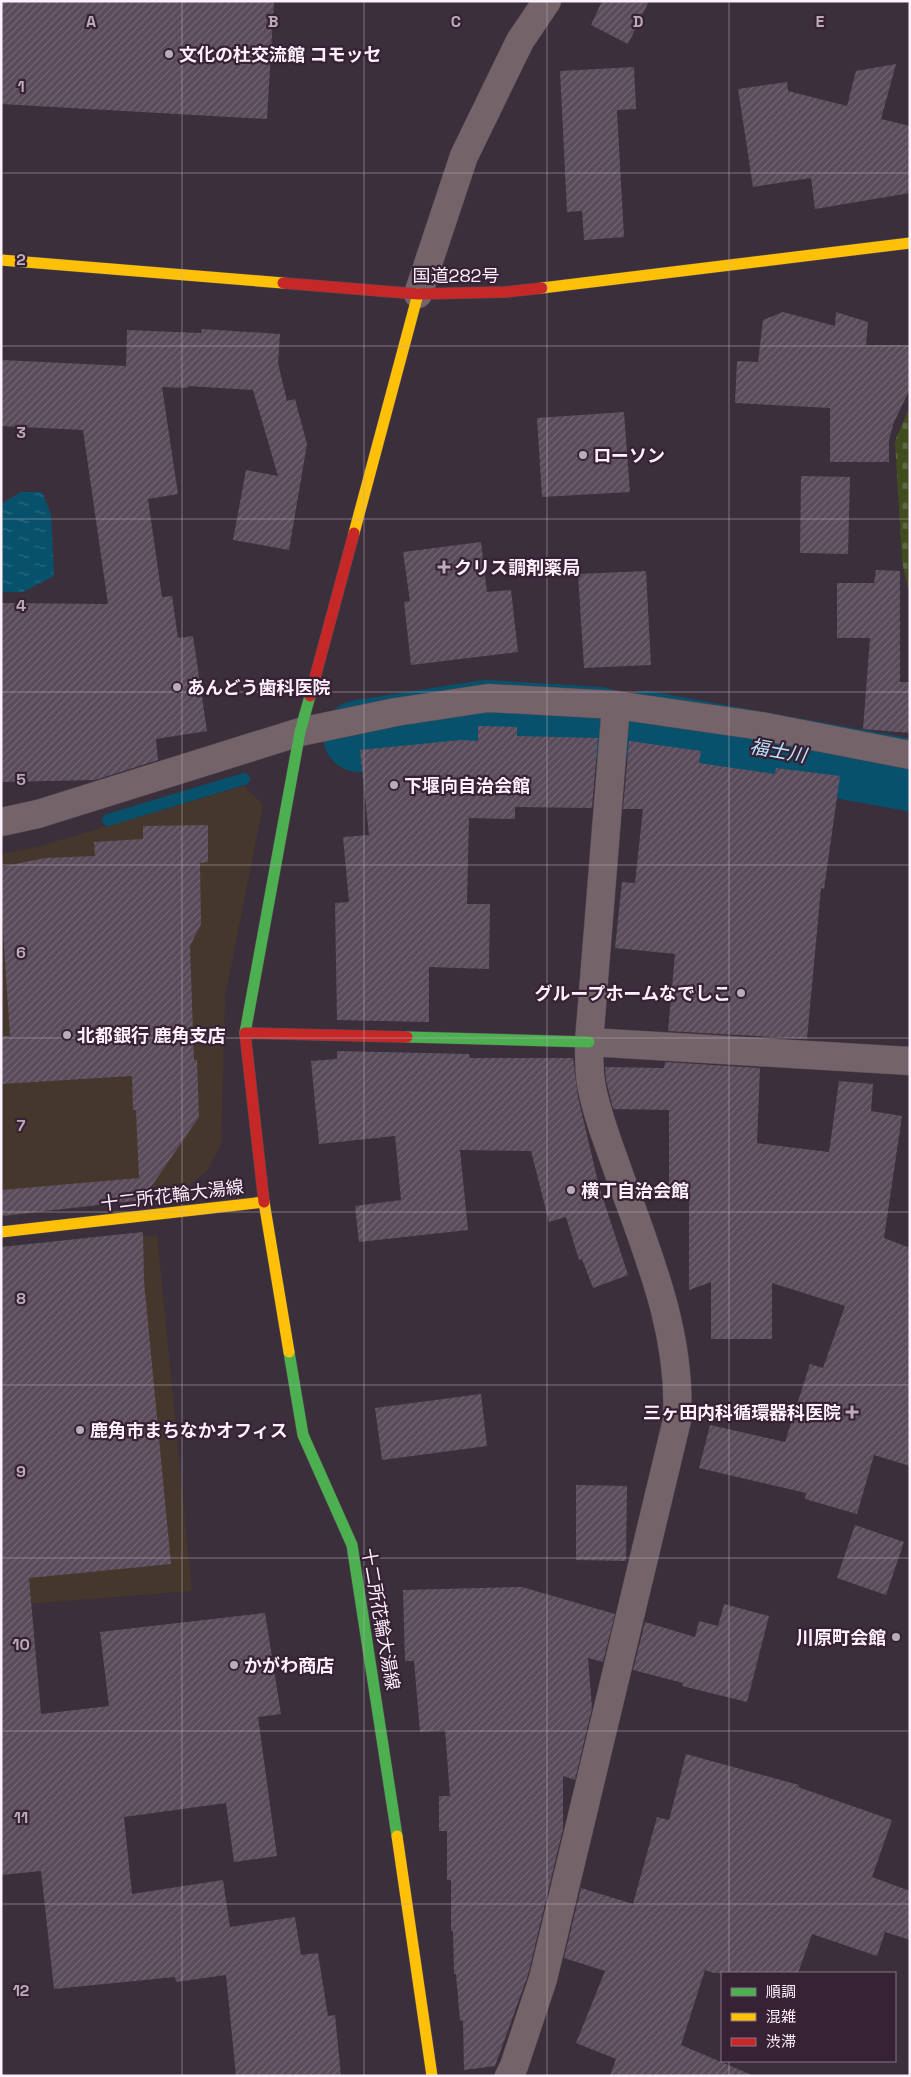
<svg xmlns="http://www.w3.org/2000/svg" width="911" height="2077" viewBox="0 0 911 2077" font-family="'Space Grotesk','Noto Sans JP',sans-serif">
	<style>
		.commercial { fill: #45372c }
		.cemetery { fill: url(#cemetery-stones) }
		.water { fill: url(#water-ripples) }
		.lines { fill: none; stroke-linecap: round; stroke-linejoin: round }
		.stream { stroke: #08516c; stroke-width: 12 }
		.river { stroke: #08516c; stroke-width: 72 }
		.building { fill: url(#building-hatch) }
		.street-casing { stroke: #554b55; stroke-width: 29 }
		.fast-casing { stroke: #554b55; stroke-width: 12 }
		.slow-casing { stroke: #554b55; stroke-width: 12 }
		.jam-casing { stroke: #554b55; stroke-width: 12 }
		.street { stroke: #746369; stroke-width: 28 }
		.fast { stroke: #4caf50; stroke-width: 11 }
		.slow { stroke: #ffc107; stroke-width: 11 }
		.jam { stroke: #c62828; stroke-width: 11 }
		.grid { fill: none; stroke: #baacb9; stroke-width: 1; stroke-opacity: 0.55 }
		.poi-dot { fill: #baacb9; stroke: #362135; stroke-width: 2 }
		.labels { text-anchor: middle; dominant-baseline: central; stroke-width: 4.5; stroke-linejoin: round; paint-order: stroke }
		.poi-label { font-size: 18px; font-weight: bold; fill: #fef0fd; stroke: #362135; text-anchor: start }
		.street-label { font-size: 18px; fill: #fef0fd; stroke: #362135 }
		.water-label { font-size: 19px; font-style: italic; fill: #bae4fb; stroke: #362135 }
		.grid-label { font-size: 16px; text-anchor: middle; font-weight: bold; fill: #baacb9; stroke: #362135; stroke-width: 4.5; stroke-linejoin: round; paint-order: stroke }
	</style>
	<defs>
		<pattern id="cemetery-stones" width="16" height="16" patternUnits="userSpaceOnUse" patternTransform="scale(1.25)"><rect width="16" height="16" fill="#404c1e"/><path d="M2 7V4a2 2 0 0 1 4 0v3zM10 15v-3a2 2 0 0 1 4 0v3z" fill="#5d6640"/></pattern>
		<pattern id="water-ripples" width="26" height="14" patternUnits="userSpaceOnUse" patternTransform="scale(1.25)"><rect width="26" height="14" fill="#08516c"/><path d="M2 4q2-2 4 0t4 0M15 11q2-2 4 0t4 0" fill="none" stroke="#2d6a82"/></pattern>
		<pattern id="building-hatch" width="6" height="6" patternUnits="userSpaceOnUse" patternTransform="scale(1.25)"><rect width="6" height="6" fill="#5a4b5a"/><path d="M-1 1l2-2M0 6l6-6M5 7l2-2" fill="none" stroke="#736573"/></pattern>
	</defs>
	<rect width="100%" height="100%" fill="#3b2f3b"/>
	<path class="commercial" d="M 244,786 L 263,805 L 225,998 L 221,1144 L 207,1171 L 176,1196 L 1,1217 L 1,854 L 40,846 Z
		M 157,1235 L 192,1591 L 1,1606 L 1,1253 Z"/>
	<path class="cemetery" d="M 910,406 L 910,596 L 902,562 L 895,441 Z"/>
	<path class="water" d="M 21,492 L 42,492 L 51,514 L 54,576 L 23,592 L 1,592 L 1,504 Z"/>
	<g class="lines">
		<path class="stream" d="M 108,820 L 244,779"/>
		<path class="river" d="M 645,727 L 910,775
			M 359,736 L 485,716 L 599,723"/>
	</g>
	<path class="building" d="M 1,1 L 274,1 L 267,119 L 1,104 Z
		M 602,1 L 649,1 L 628,44 L 591,25 Z
		M 896,64 L 881,119 L 910,126 L 910,193 L 815,209 L 811,178 L 753,187 L 738,89 L 787,82 L 788,91 L 847,106 L 856,71 Z
		M 634,67 L 636,109 L 617,110 L 624,237 L 584,240 L 582,211 L 567,212 L 560,71 Z
		M 783,312 L 835,326 L 836,312 L 868,322 L 866,345 L 910,345 L 910,389 L 894,422 L 889,440 L 889,462 L 830,462 L 830,408 L 735,403 L 737,361 L 758,362 L 763,320 Z
		M 202,329 L 280,334 L 278,363 L 287,401 L 295,399 L 307,444 L 289,550 L 233,540 L 246,470 L 278,476 L 253,390 L 188,386 L 188,388 L 162,387 L 178,494 L 148,499 L 162,597 L 172,596 L 178,638 L 193,636 L 207,731 L 156,739 L 158,760 L 95,780 L 1,782 L 1,603 L 108,604 L 83,430 L 1,426 L 1,360 L 126,366 L 127,330 L 201,333 Z
		M 624,412 L 630,492 L 542,497 L 537,418 Z
		M 801,476 L 850,477 L 848,554 L 800,553 Z
		M 481,542 L 487,592 L 511,590 L 518,652 L 411,665 L 404,602 L 410,601 L 403,552 Z
		M 876,570 L 900,571 L 900,682 L 910,682 L 910,733 L 863,729 L 870,638 L 837,638 L 837,583 L 874,583 Z
		M 646,571 L 651,665 L 584,668 L 578,574 Z
		M 478,726 L 517,727 L 517,736 L 598,738 L 592,808 L 515,807 L 515,819 L 469,818 L 467,904 L 490,904 L 489,969 L 429,967 L 429,1022 L 337,1020 L 335,903 L 349,902 L 343,837 L 369,835 L 360,750 L 461,740 L 478,741 Z
		M 629,741 L 701,751 L 699,763 L 775,774 L 776,768 L 840,776 L 824,889 L 821,888 L 807,1039 L 668,1031 L 675,954 L 615,948 L 622,882 L 635,883 L 643,809 L 623,809 Z
		M 208,825 L 208,862 L 200,863 L 201,924 L 190,946 L 194,1060 L 197,1060 L 199,1117 L 142,1200 L 1,1216 L 1,1190 L 139,1178 L 136,1110 L 133,1110 L 132,1076 L 1,1084 L 1,1036 L 10,1036 L 1,901 L 1,867 L 45,858 L 95,856 L 94,842 L 143,839 L 143,826 Z
		M 337,1051 L 469,1054 L 470,1058 L 573,1058 L 578,1097 L 599,1186 L 628,1275 L 593,1288 L 582,1259 L 579,1260 L 566,1217 L 549,1222 L 531,1151 L 460,1150 L 468,1230 L 359,1242 L 355,1206 L 401,1200 L 395,1136 L 319,1144 L 311,1061 L 337,1059 Z
		M 665,1062 L 760,1068 L 757,1143 L 829,1152 L 839,1081 L 873,1084 L 871,1111 L 902,1116 L 884,1238 L 910,1248 L 910,1466 L 874,1455 L 857,1514 L 805,1499 L 806,1493 L 699,1468 L 710,1425 L 785,1442 L 810,1364 L 823,1368 L 845,1306 L 772,1283 L 772,1339 L 711,1339 L 711,1282 L 689,1290 L 689,1186 L 669,1186 L 669,1110 L 613,1109 L 606,1080 L 605,1067 L 664,1068 Z
		M 143,1232 L 144,1281 L 171,1564 L 29,1578 L 41,1714 L 109,1706 L 100,1632 L 265,1613 L 281,1714 L 258,1717 L 277,1856 L 234,1862 L 226,1803 L 124,1817 L 132,1894 L 223,1880 L 230,1927 L 295,1917 L 301,1955 L 318,1953 L 328,2016 L 335,2015 L 341,2076 L 236,2076 L 226,1975 L 176,1982 L 175,1977 L 54,1989 L 41,1871 L 1,1875 L 1,1247 Z
		M 481,1394 L 487,1446 L 382,1460 L 375,1408 Z
		M 576,1485 L 627,1486 L 626,1561 L 576,1560 Z
		M 855,1525 L 904,1542 L 886,1595 L 837,1578 Z
		M 522,1587 L 615,1614 L 603,1662 L 588,1658 L 592,1708 L 575,1780 L 563,1776 L 563,1829 L 528,1975 L 495,2066 L 464,2070 L 463,2020 L 460,2021 L 456,1974 L 454,1974 L 453,1931 L 451,1931 L 451,1880 L 447,1880 L 447,1831 L 439,1831 L 439,1796 L 450,1796 L 445,1730 L 420,1732 L 414,1661 L 405,1661 L 403,1590 Z
		M 724,1604 L 769,1616 L 747,1702 L 682,1686 L 683,1683 L 633,1670 L 645,1622 L 695,1637 L 699,1621 L 718,1626 Z
		M 686,1754 L 799,1785 L 798,1787 L 892,1820 L 872,1877 L 910,1891 L 910,1940 L 885,1932 L 877,1956 L 812,1934 L 798,1973 L 714,1973 L 705,1970 L 681,2045 L 754,2076 L 610,2076 L 616,2059 L 576,2043 L 605,1971 L 564,1958 L 581,1888 L 633,1904 L 657,1817 L 669,1820 Z"/>
	<g class="lines">
		<g class="street-casing">
			<path id="street" d="M 418,294 L 464,156 L 520,41 L 547,1
				M 1,822 L 38,814 L 300,732 L 396,712 L 488,698 L 616,705 L 761,726 L 910,755
				M 589,1042 L 910,1061
				M 509,2076 L 514,2066 L 543,1979 L 677,1420 C 682,1332 647,1252 618,1171 C 608,1142 596,1113 591,1083 C 589,1070 589,1055 589,1042 L 616,705"/>
		</g>
		<g class="fast-casing">
			<path id="fast" d="M 245,1033 L 300,732 L 310,696
				M 407,1037 L 589,1042
				M 289,1352 L 303,1435 L 352,1545 L 397,1836"/>
		</g>
		<g class="slow-casing">
			<path id="slow" d="M 1,260 L 283,283
				M 542,288 L 910,243
				M 354,533 L 418,294
				M 1,1232 L 264,1202 L 289,1352
				M 397,1836 L 432,2076"/>
		</g>
		<g class="jam-casing">
			<path id="jam" d="M 283,283 L 418,294 L 505,292 L 542,288
				M 310,696 L 354,533
				M 264,1202 L 245,1033 L 407,1037"/>
		</g>
		<use href="#street" class="street"/>
		<use href="#fast" class="fast"/>
		<use href="#slow" class="slow"/>
		<use href="#jam" class="jam"/>
	</g>
	<path class="grid" d="M 182,1 L 182,2076M 364,1 L 364,2076M 547,1 L 547,2076M 729,1 L 729,1973M 1,173 L 910,173M 1,346 L 910,346M 1,519 L 910,519M 1,692 L 910,692M 1,865 L 910,865M 1,1038 L 910,1038M 1,1212 L 910,1212M 1,1385 L 910,1385M 1,1558 L 910,1558M 1,1731 L 910,1731M 1,1904 L 910,1904M 729,2061 L 729,2076"/>
	<g class="poi-dot">
		<circle cx="169" cy="54" r="5"/>
		<circle cx="583" cy="455" r="5"/>
		<path d="M441.5 559.5h5v5h5v5h-5v5h-5v-5h-5v-5h5z"/>
		<circle cx="177" cy="687" r="5"/>
		<circle cx="394" cy="785" r="5"/>
		<circle cx="741" cy="993" r="5"/>
		<circle cx="67" cy="1035" r="5"/>
		<circle cx="571" cy="1190" r="5"/>
		<path d="M849.5 1404.5h5v5h5v5h-5v5h-5v-5h-5v-5h5z"/>
		<circle cx="80" cy="1430" r="5"/>
		<circle cx="896" cy="1637" r="5"/>
		<circle cx="234" cy="1665" r="5"/>
	</g>
	<g class="labels">
		<g class="poi-label">
			<text x="179" y="54">文化の杜交流館 コモッセ</text>
			<text x="593" y="455">ローソン</text>
			<text x="454" y="567">クリス調剤薬局</text>
			<text x="187" y="687">あんどう歯科医院</text>
			<text x="404" y="785">下堰向自治会館</text>
			<text x="731" y="993" text-anchor="end">グループホームなでしこ</text>
			<text x="77" y="1035">北都銀行 鹿角支店</text>
			<text x="581" y="1190">横丁自治会館</text>
			<text x="841" y="1412" text-anchor="end">三ヶ田内科循環器科医院</text>
			<text x="90" y="1430">鹿角市まちなかオフィス</text>
			<text x="886" y="1637" text-anchor="end">川原町会館</text>
			<text x="244" y="1665">かがわ商店</text>
		</g>
		<g class="street-label">
			<text x="456" y="275">国道282号</text>
			<text transform="translate(172 1195) rotate(-7)">十二所花輪大湯線</text>
			<text transform="translate(381 1619) rotate(80)">十二所花輪大湯線</text>
		</g>
		<g class="water-label">
			<text transform="translate(778 751) rotate(10)">福士川</text>
		</g>
	</g>
	<g class="grid-label">
		<text x="91" y="27">A</text>
		<text x="273" y="27">B</text>
		<text x="456" y="27">C</text>
		<text x="638" y="27">D</text>
		<text x="820" y="27">E</text>
		<text x="21" y="92">1</text>
		<text x="21" y="265">2</text>
		<text x="21" y="438">3</text>
		<text x="21" y="611">4</text>
		<text x="21" y="785">5</text>
		<text x="21" y="958">6</text>
		<text x="21" y="1131">7</text>
		<text x="21" y="1304">8</text>
		<text x="21" y="1477">9</text>
		<text x="21" y="1650">10</text>
		<text x="21" y="1823">11</text>
		<text x="21" y="1996">12</text>
	</g>
	<rect width="911" height="2077" fill="none" stroke="#fef0fd" stroke-width="5"/>
	<rect x="721" y="1972" width="175" height="90" fill="#362135" stroke="#867485"/>
	<rect x="731" y="1988" width="25" height="8" fill="#4caf50" stroke="#867485"/>
	<text x="766" y="1997" font-size="15" fill="#fef0fd">順調</text>
	<rect x="731" y="2013" width="25" height="8" fill="#ffc107" stroke="#867485"/>
	<text x="766" y="2022" font-size="15" fill="#fef0fd">混雑</text>
	<rect x="731" y="2038" width="25" height="8" fill="#c62828" stroke="#867485"/>
	<text x="766" y="2047" font-size="15" fill="#fef0fd">渋滞</text>
</svg>
